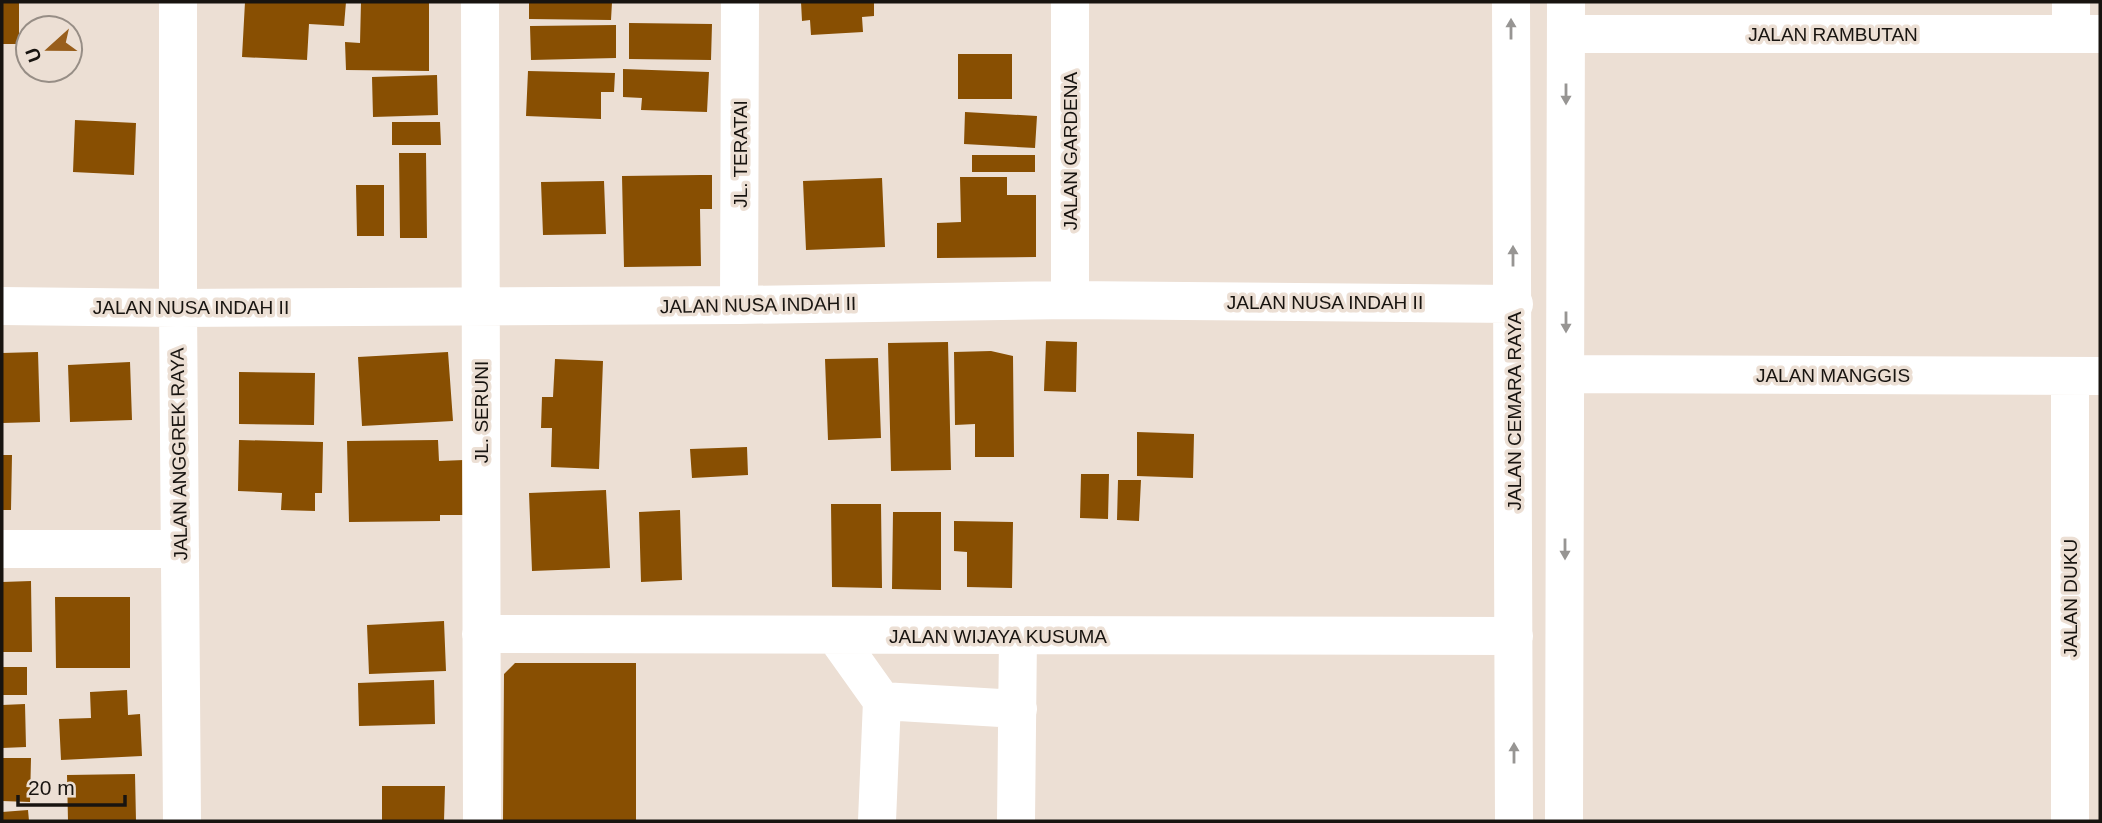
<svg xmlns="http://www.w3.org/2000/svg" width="2102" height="823" viewBox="0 0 2102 823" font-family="Helvetica,sans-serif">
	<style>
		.building { fill: #884f02 }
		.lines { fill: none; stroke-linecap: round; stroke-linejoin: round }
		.street { stroke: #fff; stroke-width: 38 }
		.oneway { fill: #979593 }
		.labels { text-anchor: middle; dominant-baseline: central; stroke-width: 7; stroke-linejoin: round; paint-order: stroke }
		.street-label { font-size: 19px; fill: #181410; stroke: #ecdfd4 }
	</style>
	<rect width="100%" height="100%" fill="#ecdfd4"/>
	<path class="building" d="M 2,2 L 19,2 L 19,44 L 2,44 Z
		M 245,2 L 346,2 L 344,26 L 309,24 L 307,60 L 242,57 Z
		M 361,2 L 429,2 L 429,71 L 346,70 L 345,42 L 360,43 Z
		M 529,2 L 612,2 L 611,20 L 529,19 Z
		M 801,2 L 874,2 L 874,16 L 862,17 L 863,32 L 811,35 L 810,20 L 802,21 Z
		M 629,23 L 712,24 L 711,60 L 629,59 Z
		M 616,25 L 616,58 L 531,60 L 530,26 Z
		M 958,54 L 1012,54 L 1012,99 L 958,99 Z
		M 623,69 L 709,72 L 707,112 L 641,110 L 642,98 L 623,97 Z
		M 528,71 L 615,73 L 614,92 L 601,92 L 601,119 L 526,116 Z
		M 437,75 L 438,115 L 373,117 L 372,77 Z
		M 965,112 L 1037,116 L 1035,148 L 964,144 Z
		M 75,120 L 136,123 L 134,175 L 73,172 Z
		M 392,122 L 440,122 L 441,145 L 392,145 Z
		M 399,153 L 426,153 L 427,238 L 400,238 Z
		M 972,155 L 1035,155 L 1035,172 L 972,172 Z
		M 700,175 L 712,175 L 712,209 L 700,209 L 701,266 L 624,267 L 622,176 Z
		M 960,177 L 1007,177 L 1007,195 L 1036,195 L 1036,257 L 937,258 L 937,223 L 961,222 Z
		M 882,178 L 885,247 L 806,250 L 803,181 Z
		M 604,181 L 606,234 L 543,235 L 541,182 Z
		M 356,185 L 384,185 L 384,236 L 357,236 Z
		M 1046,341 L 1077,342 L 1076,392 L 1044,391 Z
		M 948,342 L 951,470 L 891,471 L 888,343 Z
		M 991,351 L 1013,356 L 1014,457 L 975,457 L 975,424 L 955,425 L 954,352 Z
		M 38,352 L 40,422 L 2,423 L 2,353 Z
		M 448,352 L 453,421 L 362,426 L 358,357 Z
		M 878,358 L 881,438 L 828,440 L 825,359 Z
		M 555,359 L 603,361 L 599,469 L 551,467 L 552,428 L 541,428 L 542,397 L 553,397 Z
		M 130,362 L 132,420 L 70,422 L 68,365 Z
		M 239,372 L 315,373 L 314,425 L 239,424 Z
		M 1137,432 L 1194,434 L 1193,478 L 1137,476 Z
		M 239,440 L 323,442 L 322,493 L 315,493 L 315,511 L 281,510 L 282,493 L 238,491 Z
		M 438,440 L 439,461 L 464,460 L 466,515 L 440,515 L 440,521 L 349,522 L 347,441 Z
		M 747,447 L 748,475 L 692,478 L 690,449 Z
		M 2,455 L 12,455 L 11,510 L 2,510 Z
		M 1081,474 L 1109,474 L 1108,519 L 1080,518 Z
		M 1118,480 L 1141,480 L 1139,521 L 1117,520 Z
		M 606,490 L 610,568 L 532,571 L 529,493 Z
		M 831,504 L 881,504 L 882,588 L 832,587 Z
		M 680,510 L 682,580 L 641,582 L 639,512 Z
		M 893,512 L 941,512 L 941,590 L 892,589 Z
		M 954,521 L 1013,522 L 1012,588 L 967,587 L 967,552 L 954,551 Z
		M 31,581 L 32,652 L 2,652 L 2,582 Z
		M 55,597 L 130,597 L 130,668 L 56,668 Z
		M 444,621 L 446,671 L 369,674 L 367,625 Z
		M 515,663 L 636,663 L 636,821 L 503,821 L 504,674 Z
		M 2,667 L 27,667 L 27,695 L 2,695 Z
		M 434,680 L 435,724 L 359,726 L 358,683 Z
		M 127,690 L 128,715 L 140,714 L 142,756 L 61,760 L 59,719 L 91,718 L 90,692 Z
		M 25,704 L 26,747 L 2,748 L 2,705 Z
		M 2,758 L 31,758 L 30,802 L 2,801 Z
		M 135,774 L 136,821 L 68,821 L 67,775 Z
		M 382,786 L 445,786 L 444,821 L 382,821 Z
		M 28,810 L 29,821 L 2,821 L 2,812 Z"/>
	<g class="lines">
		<path class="street" d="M 178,2 L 178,308 L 182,821
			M 480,2 L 482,821
			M 1511,2 L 1514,821
			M 2071,2 L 2071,34
			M 1566,34 L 2100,34
			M 1070,300 L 1070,2
			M 739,305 L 740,2
			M 2,306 L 178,308 L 739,305 L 1070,300 L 1514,304
			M 1566,374 L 2100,376
			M 2,549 L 180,549
			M 481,634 L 1514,636
			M 835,635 L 882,701 L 1018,709
			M 877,821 L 882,701
			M 1016,821 L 1018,636
			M 1564,821 L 1566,2
			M 2070,821 L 2070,376"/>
	</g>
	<defs><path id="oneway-solid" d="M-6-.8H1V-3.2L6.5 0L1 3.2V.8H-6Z" transform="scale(1.75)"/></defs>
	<g class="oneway">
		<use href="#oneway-solid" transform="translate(1511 29) rotate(-90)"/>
		<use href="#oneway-solid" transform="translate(1566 94) rotate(90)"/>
		<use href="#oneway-solid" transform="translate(1513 256) rotate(-90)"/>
		<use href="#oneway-solid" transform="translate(1566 322) rotate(90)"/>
		<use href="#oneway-solid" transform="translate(1565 549) rotate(90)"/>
		<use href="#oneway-solid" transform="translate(1514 753) rotate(-90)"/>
	</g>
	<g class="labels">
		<g class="street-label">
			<text x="1833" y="34">JALAN RAMBUTAN</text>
			<text transform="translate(1070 151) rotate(-90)">JALAN GARDENA</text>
			<text transform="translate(740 154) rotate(-90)">JL. TERATAI</text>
			<text x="1325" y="302">JALAN NUSA INDAH II</text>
			<text transform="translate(758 305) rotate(-1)">JALAN NUSA INDAH II</text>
			<text x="191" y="307">JALAN NUSA INDAH II</text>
			<text x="1833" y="375">JALAN MANGGIS</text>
			<text transform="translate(1514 411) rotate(-90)">JALAN CEMARA RAYA</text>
			<text transform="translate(481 412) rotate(-90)">JL. SERUNI</text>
			<text transform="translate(179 454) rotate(-91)">JALAN ANGGREK RAYA</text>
			<text transform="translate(2070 598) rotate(-90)">JALAN DUKU</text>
			<text x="998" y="636">JALAN WIJAYA KUSUMA</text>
		</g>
	</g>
	<rect width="2102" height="823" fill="none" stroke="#181410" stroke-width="7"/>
	<g transform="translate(49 49) rotate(249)"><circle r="33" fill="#ecdfd4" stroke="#978e86" stroke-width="2"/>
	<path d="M0-5L12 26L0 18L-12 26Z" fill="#985e1c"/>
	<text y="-10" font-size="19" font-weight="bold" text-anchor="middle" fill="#181410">U</text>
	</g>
	<path d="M18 795v10h107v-10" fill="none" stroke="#181410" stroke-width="3.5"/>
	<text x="28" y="795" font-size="21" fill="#181410" stroke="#ecdfd4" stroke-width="5" paint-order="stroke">20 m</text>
</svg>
